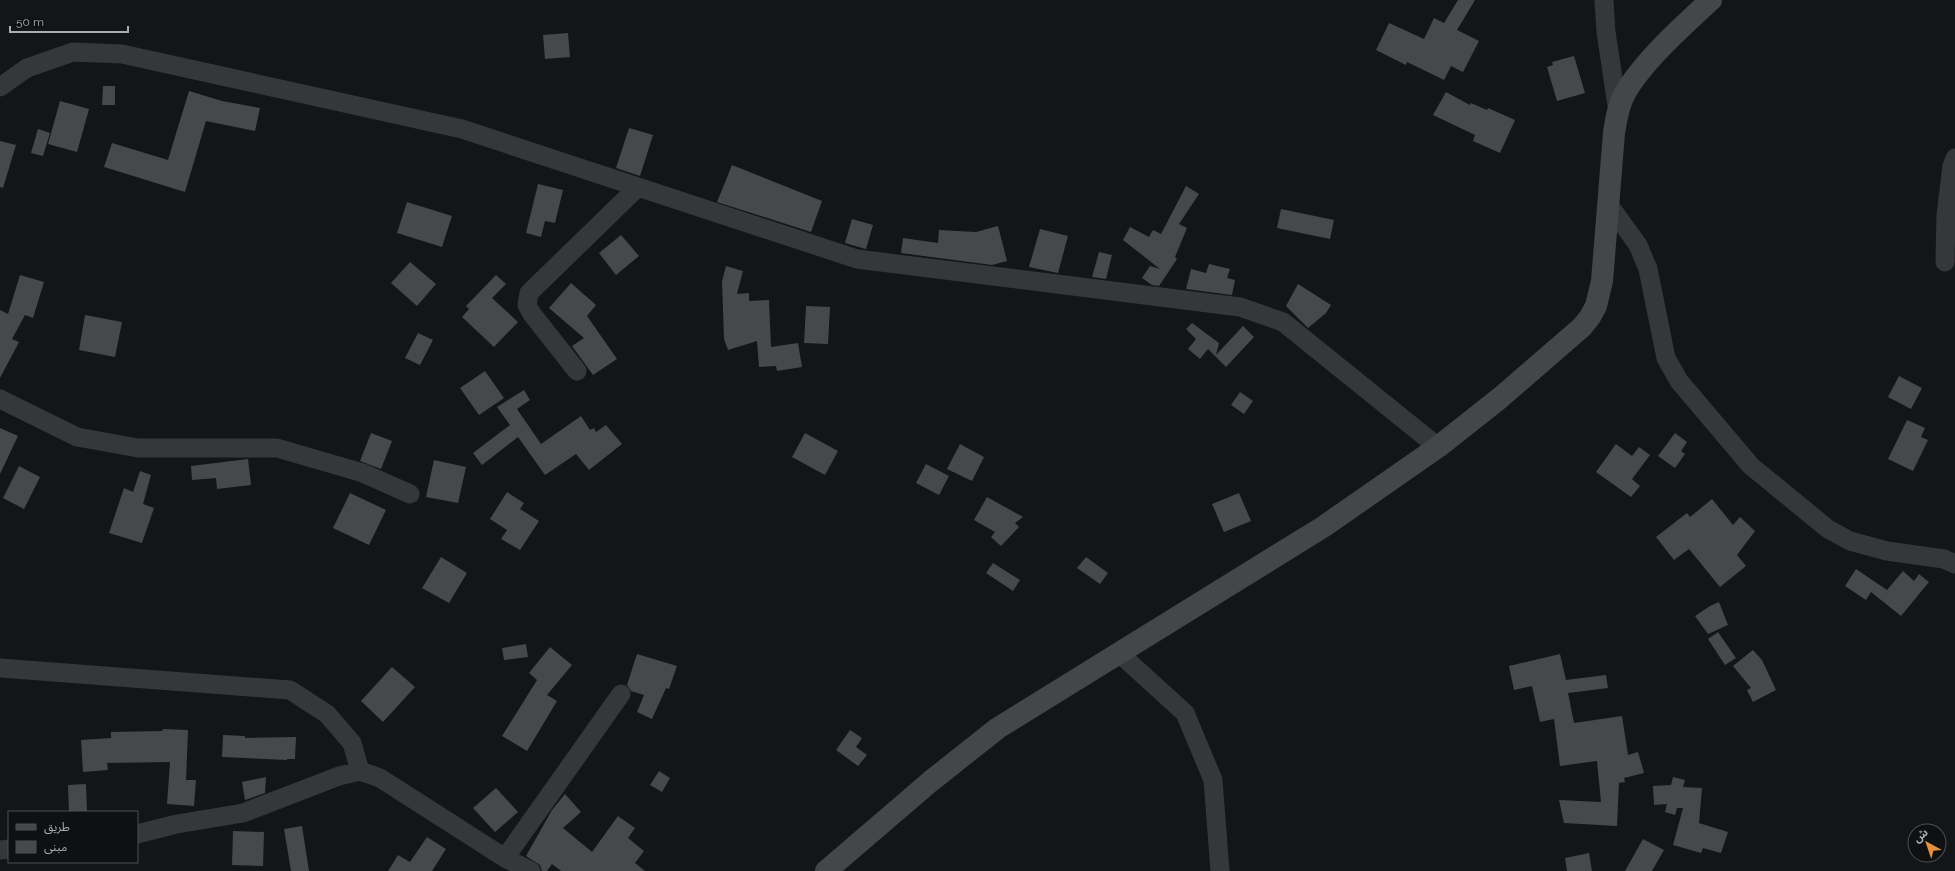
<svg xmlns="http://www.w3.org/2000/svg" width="1955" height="871" viewBox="0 0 1955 871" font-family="Raleway,'Noto Sans Arabic',sans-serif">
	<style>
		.building { fill: #46484b }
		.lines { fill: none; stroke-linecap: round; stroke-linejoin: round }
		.minor { stroke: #36373b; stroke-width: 19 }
		.secondary { stroke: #44474a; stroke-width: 22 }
	</style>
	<rect width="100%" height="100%" fill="#141516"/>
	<path class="building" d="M 1458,0 L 1475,0 L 1457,30 L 1479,41 L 1463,72 L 1451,66 L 1444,80 L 1407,62 L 1406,65 L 1376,50 L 1389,23 L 1424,39 L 1434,18 L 1444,23 Z
		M 568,33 L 570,57 L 545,59 L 543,35 Z
		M 1574,56 L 1585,93 L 1557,101 L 1547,67 L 1553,65 L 1552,62 Z
		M 103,86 L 115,86 L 115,105 L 102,105 Z
		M 189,91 L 222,101 L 260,108 L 255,131 L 206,121 L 185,192 L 104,167 L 112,143 L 168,160 Z
		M 1446,92 L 1470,105 L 1471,103 L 1487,110 L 1488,108 L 1515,120 L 1500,153 L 1473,141 L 1475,135 L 1433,115 Z
		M 60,101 L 89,109 L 77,152 L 48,144 Z
		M 629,128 L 653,135 L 640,176 L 616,168 Z
		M 38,129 L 50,133 L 43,156 L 31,153 Z
		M 0,141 L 16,145 L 3,188 L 0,187 Z
		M 732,165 L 822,201 L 811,232 L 717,202 Z
		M 538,184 L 563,190 L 555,223 L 545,221 L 541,237 L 526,233 Z
		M 1186,186 L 1199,194 L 1179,224 L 1187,228 L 1175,257 L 1177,259 L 1159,286 L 1152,285 L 1142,278 L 1150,266 L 1160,269 L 1123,240 L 1130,227 L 1149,237 L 1153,230 L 1161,234 Z
		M 407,202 L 452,216 L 442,247 L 397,233 Z
		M 1281,209 L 1334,220 L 1330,239 L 1277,228 Z
		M 852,219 L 873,225 L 866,249 L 845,243 Z
		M 998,226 L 1007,261 L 992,265 L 901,253 L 903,238 L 938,243 L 939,230 L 976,232 Z
		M 1040,229 L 1068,236 L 1058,273 L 1029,267 Z
		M 621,235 L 639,256 L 616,275 L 599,253 Z
		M 1099,252 L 1112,255 L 1106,279 L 1092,277 Z
		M 410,262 L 436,284 L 417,306 L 391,283 Z
		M 1209,264 L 1230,269 L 1227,278 L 1235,280 L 1232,295 L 1186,289 L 1191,269 L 1206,273 Z
		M 726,266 L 743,271 L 737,294 L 749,293 L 749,301 L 769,300 L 771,347 L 798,343 L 802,367 L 777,371 L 776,366 L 759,367 L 757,341 L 728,350 L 724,339 L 722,281 Z
		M 20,275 L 44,282 L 33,318 L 25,315 L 12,339 L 19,342 L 0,378 L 0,310 L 8,314 Z
		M 496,275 L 506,284 L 492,298 L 518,322 L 494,347 L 462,317 L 469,309 L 466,306 Z
		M 571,283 L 596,305 L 587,316 L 617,359 L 593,375 L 572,346 L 584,338 L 549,308 Z
		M 1298,284 L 1331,305 L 1326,313 L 1308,328 L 1286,306 Z
		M 806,306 L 830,307 L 828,344 L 804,343 Z
		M 85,315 L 122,322 L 115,357 L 79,350 Z
		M 1192,323 L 1219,343 L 1216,355 L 1243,326 L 1254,337 L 1226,367 L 1208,349 L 1200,359 L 1188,349 L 1196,339 L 1186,329 Z
		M 418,333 L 433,340 L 420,365 L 405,358 Z
		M 485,371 L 504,398 L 479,415 L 460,388 Z
		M 1899,376 L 1922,388 L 1911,409 L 1888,397 Z
		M 524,390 L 530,400 L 517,409 L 541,444 L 581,416 L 590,430 L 594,428 L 596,432 L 606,425 L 622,444 L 589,470 L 576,454 L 545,475 L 518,437 L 482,465 L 473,453 L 510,425 L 497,407 Z
		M 1240,392 L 1253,401 L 1244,414 L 1231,405 Z
		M 1907,420 L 1925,428 L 1921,437 L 1928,440 L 1913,471 L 1888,459 Z
		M 0,428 L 18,436 L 0,474 Z
		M 371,433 L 392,441 L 381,469 L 360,461 Z
		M 805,433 L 838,451 L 825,475 L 792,457 Z
		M 1675,433 L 1687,442 L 1681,451 L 1685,454 L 1675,468 L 1658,456 Z
		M 960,444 L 984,457 L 972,481 L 947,469 Z
		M 1616,444 L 1632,456 L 1639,447 L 1650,455 L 1632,479 L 1640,486 L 1631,497 L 1596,472 Z
		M 248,459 L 251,485 L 217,489 L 216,478 L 192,480 L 191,466 Z
		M 434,460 L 466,467 L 458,503 L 426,497 Z
		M 926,464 L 949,476 L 939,495 L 916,483 Z
		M 19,466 L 40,477 L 24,509 L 3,498 Z
		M 140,471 L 151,475 L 143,504 L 154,508 L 142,543 L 109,533 L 124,488 L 133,492 Z
		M 507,492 L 524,503 L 520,509 L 539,521 L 520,550 L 501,539 L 507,530 L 490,519 Z
		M 350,493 L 386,510 L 369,545 L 333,528 Z
		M 1239,493 L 1251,521 L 1224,532 L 1212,504 Z
		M 987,497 L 1023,517 L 1015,523 L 1019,527 L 1001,546 L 991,537 L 995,532 L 974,520 Z
		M 1712,499 L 1733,525 L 1740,517 L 1755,531 L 1737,555 L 1746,566 L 1720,587 L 1689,549 L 1674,560 L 1656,537 L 1687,513 L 1690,517 Z
		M 441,557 L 467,573 L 449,603 L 422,588 Z
		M 1086,557 L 1108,573 L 1100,584 L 1077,568 Z
		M 993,563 L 1020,580 L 1013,591 L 986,573 Z
		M 1856,569 L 1887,590 L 1903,571 L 1914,581 L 1919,574 L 1929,582 L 1901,616 L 1871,592 L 1866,600 L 1845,586 Z
		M 1719,602 L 1728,625 L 1708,634 L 1695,616 L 1710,606 Z
		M 1718,632 L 1736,658 L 1725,665 L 1708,639 Z
		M 526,644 L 528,657 L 504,660 L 502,648 Z
		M 550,647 L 572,665 L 547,695 L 557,701 L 527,751 L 502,736 L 537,680 L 529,673 Z
		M 1753,650 L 1762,660 L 1776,690 L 1753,702 L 1747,690 L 1751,688 L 1733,666 Z
		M 637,654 L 677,666 L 669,689 L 666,688 L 652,719 L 637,712 L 644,695 L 631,691 L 627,685 Z
		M 1560,654 L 1566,680 L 1606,675 L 1608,688 L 1568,693 L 1574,723 L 1622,716 L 1628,755 L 1638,752 L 1644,773 L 1624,778 L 1625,782 L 1619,783 L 1617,826 L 1564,823 L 1559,800 L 1601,802 L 1597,761 L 1560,766 L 1554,719 L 1540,722 L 1532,686 L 1514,690 L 1509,666 Z
		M 392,667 L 415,687 L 383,722 L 361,701 Z
		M 163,729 L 188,730 L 186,780 L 196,780 L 194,806 L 167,804 L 170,762 L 107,763 L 108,770 L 83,772 L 81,740 L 111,738 L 111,732 L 162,731 Z
		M 850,730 L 862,738 L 856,747 L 867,755 L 858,766 L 836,750 Z
		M 223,735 L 245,736 L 245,738 L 296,737 L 295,759 L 287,759 L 287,760 L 222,757 Z
		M 659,771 L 670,778 L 662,792 L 650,785 Z
		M 266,777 L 265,793 L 245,800 L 242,782 Z
		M 1673,777 L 1685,780 L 1683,787 L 1702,788 L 1699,823 L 1728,832 L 1721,853 L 1703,848 L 1701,853 L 1673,845 L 1683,808 L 1677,808 L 1675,815 L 1665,812 L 1667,804 L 1654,805 L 1653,786 L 1671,785 Z
		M 86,784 L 87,812 L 69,812 L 68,785 Z
		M 496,788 L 518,812 L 495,832 L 473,808 Z
		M 565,794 L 581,812 L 563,828 L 592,852 L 618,816 L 635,828 L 628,838 L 644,851 L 635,863 L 645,871 L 561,871 L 552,864 L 547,871 L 542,871 L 540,865 L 526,856 L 552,810 Z
		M 302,826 L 309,871 L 291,871 L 284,829 Z
		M 233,831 L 264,832 L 263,866 L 232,865 Z
		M 427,837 L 446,849 L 432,871 L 388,871 L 398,855 L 410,862 Z
		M 1643,839 L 1664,850 L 1652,871 L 1625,871 Z
		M 1589,853 L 1592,871 L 1567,871 L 1565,858 Z"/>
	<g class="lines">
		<path class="minor" d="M 1604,0 L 1606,32 L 1618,112
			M 0,87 L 27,68 L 73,52 L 122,54 L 462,129 L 857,259 L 1240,307 L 1283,322 L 1438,447
			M 1609,205 L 1638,245 L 1648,269 L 1666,358 L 1679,381 L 1751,466 L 1828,529 L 1850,541 L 1887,551 L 1944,559 L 1955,564
			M 1945,262 L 1946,215 L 1952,166 L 1955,158
			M 577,371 L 532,314 L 527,305 L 529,293 L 638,187
			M 0,399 L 77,437 L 138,448 L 277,448 L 363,473 L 410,494
			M 1120,654 L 1185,713 L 1213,780 L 1220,871
			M 0,668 L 290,690 L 327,714 L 352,743 L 360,771
			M 137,834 L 177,824 L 243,813 L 339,776 L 360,771 L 380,778 L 505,858 L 531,871
			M 0,850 L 9,849
			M 505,858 L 621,694"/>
		<path class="secondary" d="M 826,871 L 931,781 L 998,728 L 1323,527 L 1438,447 L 1500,398 L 1582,327 L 1590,317 L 1596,306 L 1602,281 L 1614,133 C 1616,120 1618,107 1624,95 C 1641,63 1685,24 1711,0"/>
	</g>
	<rect x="8" y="811" width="130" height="52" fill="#0f1011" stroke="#4c4f53"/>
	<rect x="16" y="824" width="20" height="6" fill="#44474a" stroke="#4c4f53"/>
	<text x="44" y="831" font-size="12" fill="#a7aeb5">طريق</text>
	<rect x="16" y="841" width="20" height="12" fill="#46484b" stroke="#4c4f53"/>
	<text x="44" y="851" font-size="12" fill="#a7aeb5">مبنى</text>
	<g transform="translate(1927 843) rotate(320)"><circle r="19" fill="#0f1011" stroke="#4c4f53"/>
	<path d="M0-3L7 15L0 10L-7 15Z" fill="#e39040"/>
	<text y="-6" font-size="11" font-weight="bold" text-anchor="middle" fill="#a7aeb5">ش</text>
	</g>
	<path d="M10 26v6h118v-6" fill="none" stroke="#a7aeb5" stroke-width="2"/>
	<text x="16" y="26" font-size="12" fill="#a7aeb5" stroke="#0f1011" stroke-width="3" paint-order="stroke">50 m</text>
</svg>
